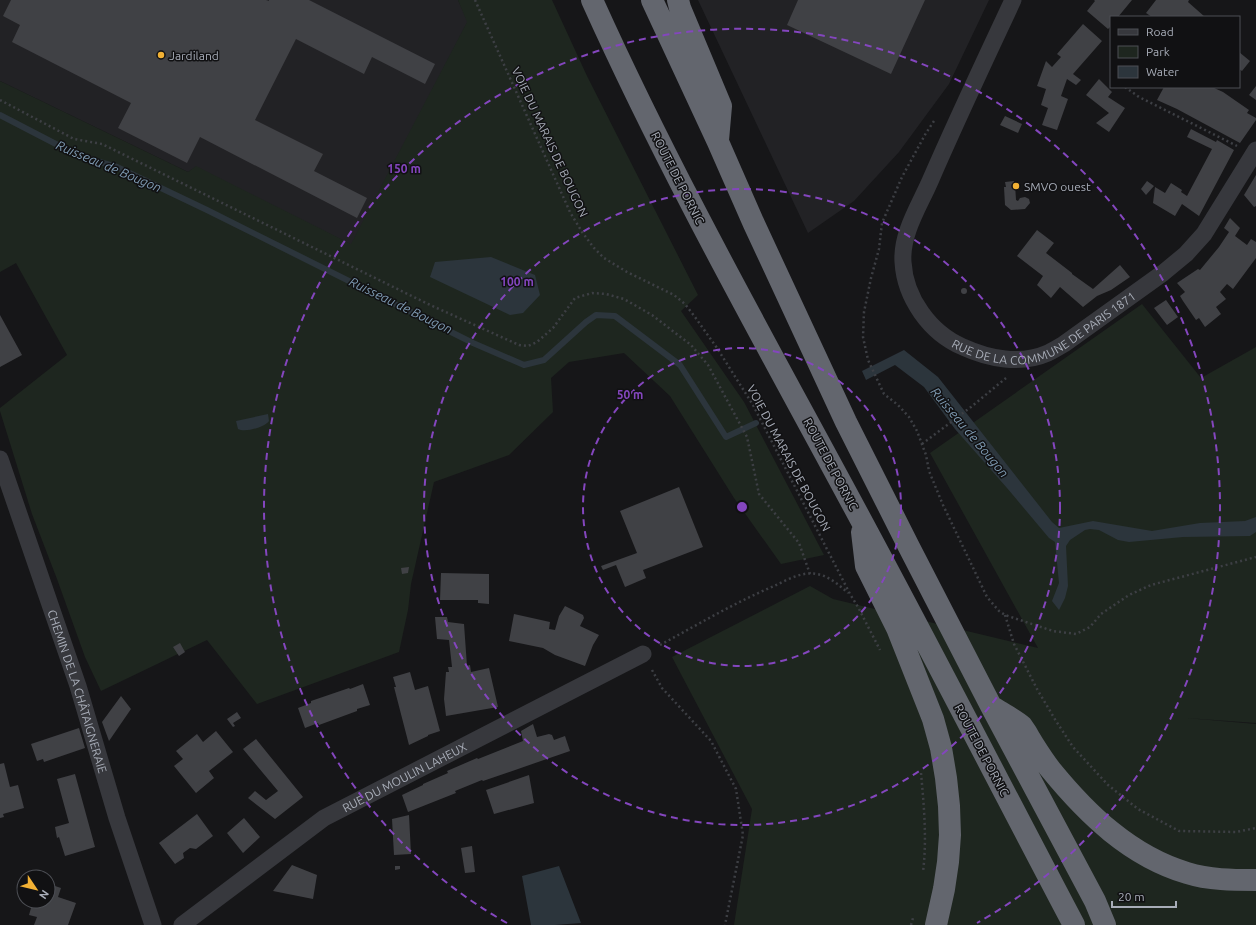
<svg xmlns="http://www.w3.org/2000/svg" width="1256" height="925" viewBox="0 0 1256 925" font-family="Ubuntu,sans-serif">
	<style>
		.built { fill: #222225 }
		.green { fill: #1e261f }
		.water { fill: #2c353c }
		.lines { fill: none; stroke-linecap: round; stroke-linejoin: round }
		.stream { stroke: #2c353c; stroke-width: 6 }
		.building { fill: #404145 }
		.path { stroke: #3d3f44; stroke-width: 2.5; stroke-dasharray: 2 3; stroke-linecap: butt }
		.street { stroke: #37383d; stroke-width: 17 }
		.highway { stroke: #63666e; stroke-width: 22 }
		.ring { fill: none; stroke: #8446be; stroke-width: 2; stroke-dasharray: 7 5 }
		.poi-dot { fill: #f2b134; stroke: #111113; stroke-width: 1.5 }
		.labels { text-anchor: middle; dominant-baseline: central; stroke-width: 3; stroke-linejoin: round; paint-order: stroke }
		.poi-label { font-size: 12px; fill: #a8adb8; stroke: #111113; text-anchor: start }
		.street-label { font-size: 12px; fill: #a8adb8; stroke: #111113 }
		.water-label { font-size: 13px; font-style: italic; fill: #7f9bb3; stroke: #111113 }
		.centre { fill: #8446be; stroke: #111113; stroke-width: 2 }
		.ring-label { font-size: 12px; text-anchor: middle; font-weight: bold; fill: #8446be; stroke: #111113; stroke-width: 3; stroke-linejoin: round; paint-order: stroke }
	</style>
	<rect width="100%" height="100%" fill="#161618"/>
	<path class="built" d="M 0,0 L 458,0 L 468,21 L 352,245 L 196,167 L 188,172 L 0,81 Z
		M 698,0 L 989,0 L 949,84 L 899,152 L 854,201 L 808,233 Z"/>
	<path class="green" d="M 458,0 L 552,0 L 587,76 L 698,295 L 681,311 L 744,402 L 824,555 L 781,564 L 734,498 L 670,396 L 624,353 L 569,362 L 551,378 L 553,412 L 509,455 L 434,482 L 411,584 L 408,610 L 399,652 L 257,704 L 207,640 L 101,691 L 85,657 L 57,579 L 32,514 L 0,411 L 0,408 L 67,355 L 16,263 L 0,272 L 0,81 L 188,172 L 196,166 L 351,244 L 467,22 Z
		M 1142,304 L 1201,378 L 1256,347 L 1256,723 L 1186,718 L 1256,724 L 1256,925 L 734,925 L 752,809 L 672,657 L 810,586 L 833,599 L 1038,648 L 930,453 Z"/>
	<path class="water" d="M 491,257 L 535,275 L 540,295 L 523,313 L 510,315 L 430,277 L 435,262 Z
		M 904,350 L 938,377 L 1052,522 L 1059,528 L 1093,521 L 1152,531 L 1200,523 L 1245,521 L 1256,517 L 1256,532 L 1250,536 L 1183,537 L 1129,542 L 1118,540 L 1099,530 L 1090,529 L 1085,530 L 1070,540 L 1066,546 L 1068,586 L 1065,598 L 1059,610 L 1052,601 L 1059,583 L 1055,542 L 1049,538 L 1007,488 L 955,429 L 924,387 L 895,365 L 866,380 L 862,371 Z
		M 268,414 L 269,421 C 265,427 245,433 238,429 L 236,421 Z
		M 559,866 L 581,923 L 555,925 L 531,925 L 522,876 Z"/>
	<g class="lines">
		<path class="stream" d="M 0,115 L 79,156 L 117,167 L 207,210 L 473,343 L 524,365 L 544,360 L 586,322 L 596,315 L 615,316 L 680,365 L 726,437 L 756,423"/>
	</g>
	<path class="building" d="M 11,0 L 266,0 L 269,1 L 269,0 L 309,0 L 435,64 L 425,84 L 372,57 L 364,74 L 296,39 L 255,120 L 323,154 L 314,171 L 367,198 L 357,218 L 200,137 L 187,163 L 118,128 L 131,103 L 12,42 L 20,25 L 3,16 Z
		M 798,0 L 925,0 L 891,74 L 787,25 Z
		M 1094,0 L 1132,0 L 1118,17 L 1111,17 L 1111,26 L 1108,29 L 1087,11 L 1095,1 Z
		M 1156,0 L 1189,0 L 1188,2 L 1205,17 L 1152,17 L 1146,13 Z
		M 1083,24 L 1102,41 L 1073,74 L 1081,80 L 1076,85 L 1067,79 L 1061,96 L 1068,99 L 1057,130 L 1042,125 L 1048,108 L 1041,105 L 1046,89 L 1037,86 L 1046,61 L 1052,67 L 1061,57 L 1057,54 Z
		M 1239,52 L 1250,61 L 1242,71 L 1239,69 Z
		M 1099,79 L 1112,92 L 1108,97 L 1125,108 L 1109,132 L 1096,123 L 1109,113 L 1086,95 Z
		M 1256,86 L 1256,100 L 1249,95 Z
		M 1164,87 L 1212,87 L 1223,92 L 1249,110 L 1247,113 L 1256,118 L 1256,120 L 1240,143 L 1177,109 L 1157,100 Z
		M 1005,116 L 1022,124 L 1018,133 L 1000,125 Z
		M 1191,129 L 1216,142 L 1217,140 L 1234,150 L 1199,216 L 1182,204 L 1175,216 L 1153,203 L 1155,187 L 1165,193 L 1171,183 L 1182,190 L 1181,192 L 1187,196 L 1212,149 L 1187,137 Z
		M 1256,175 L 1256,206 L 1254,207 L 1244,195 Z
		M 1014,181 L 1015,184 L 1016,200 L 1018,201 L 1020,198 L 1025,197 L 1029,199 L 1030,203 L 1025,209 L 1011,210 L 1005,205 L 1004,187 L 1006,187 L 1005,182 Z
		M 1147,181 L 1154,186 L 1146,195 L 1141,189 Z
		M 1230,218 L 1240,228 L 1235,236 L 1247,245 L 1251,239 L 1256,242 L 1256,258 L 1233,289 L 1227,284 L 1220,292 L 1226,299 L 1216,307 L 1221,314 L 1205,327 L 1199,318 L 1196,320 L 1183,301 L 1180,296 L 1185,292 L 1177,283 L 1198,269 L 1200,270 L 1219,247 L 1229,232 L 1224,228 Z
		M 1037,230 L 1054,243 L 1046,253 L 1072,273 L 1072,274 L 1093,289 L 1120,265 L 1130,277 L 1111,290 L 1097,296 L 1083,307 L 1060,287 L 1051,298 L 1037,285 L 1043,276 L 1017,256 Z
		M961 291a3 3 0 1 1 6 0a3 3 0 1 1-6 0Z
		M 1166,300 L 1178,317 L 1167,325 L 1154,308 Z
		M 0,315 L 22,355 L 0,367 Z
		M 679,487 L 703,547 L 643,570 L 646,578 L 625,587 L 616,565 L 603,570 L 601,566 L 637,553 L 620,511 Z
		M 409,567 L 408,573 L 402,574 L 401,568 Z
		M 441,573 L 489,574 L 489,604 L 478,603 L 478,600 L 440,600 Z
		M 565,606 L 583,615 L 584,618 L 580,626 L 599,635 L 593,645 L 585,666 L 555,655 L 543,648 L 509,641 L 514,614 L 550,622 L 549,629 L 555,630 L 559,616 Z
		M 435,617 L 447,617 L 448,622 L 464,624 L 467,666 L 470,665 L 471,672 L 489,668 L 498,707 L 446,716 L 444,699 L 446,672 L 449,672 L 448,667 L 452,667 L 449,640 L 437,639 Z
		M 180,643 L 185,652 L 179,656 L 173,647 Z
		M 410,672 L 415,690 L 428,686 L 440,731 L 428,735 L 428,736 L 409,745 L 394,687 L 396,687 L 393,677 Z
		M 363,684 L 370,705 L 357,709 L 357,711 L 319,725 L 318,723 L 305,728 L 298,708 L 311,703 L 311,701 L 349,688 L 350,689 Z
		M 121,696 L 131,709 L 109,741 L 102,722 Z
		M 237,712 L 241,718 L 233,723 L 235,726 L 233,727 L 227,719 Z
		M 533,724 L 537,737 L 549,734 L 552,735 L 554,740 L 565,736 L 570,751 L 483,781 L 482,780 L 455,791 L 456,793 L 408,812 L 402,795 L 423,785 L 423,784 L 448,773 L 447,771 L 477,758 L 478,759 L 523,741 L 521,731 Z
		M 79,728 L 85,748 L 44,762 L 43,759 L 37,761 L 31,744 Z
		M 216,731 L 233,752 L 209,771 L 214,778 L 196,793 L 174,766 L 183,759 L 176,751 L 197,734 L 203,742 Z
		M 256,739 L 303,797 L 275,819 L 248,798 L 255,791 L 266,800 L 278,791 L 243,749 Z
		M 4,763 L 10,787 L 18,785 L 24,808 L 3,814 L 4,817 L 0,818 L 0,764 Z
		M 75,774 L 95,847 L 65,856 L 59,837 L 57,838 L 55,827 L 69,823 L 57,779 Z
		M 529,775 L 534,803 L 494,814 L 486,790 Z
		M 197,814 L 213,836 L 196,849 L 190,848 L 183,853 L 184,858 L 175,864 L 159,843 Z
		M 409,815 L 411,854 L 394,855 L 392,819 Z
		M 244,818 L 260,837 L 243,853 L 227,833 Z
		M 472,846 L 475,872 L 465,873 L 461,848 Z
		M 292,865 L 317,875 L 313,899 L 273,891 Z
		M 395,866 L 400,866 L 400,869 L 395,870 Z
		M 49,884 L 61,888 L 58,897 L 76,903 L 68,925 L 34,925 L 37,917 L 29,915 L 33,901 L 48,901 Z"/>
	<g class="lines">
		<path class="path" d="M 475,0 L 570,212 L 582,232 L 594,248 L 604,258 L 627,272 L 674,295 L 685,304 L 695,317 L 717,348 L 753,405 L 850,594 L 858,607 L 880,650
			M 1125,87 L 1139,97 L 1237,146
			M 0,100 L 74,139 L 102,144 L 428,304 L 519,345 L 528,346 L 537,342 L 553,328 L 575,298 L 592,293 L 606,294 L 624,299 L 652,315 L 691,345 L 708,365 L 747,437 L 759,494 L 799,543 L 810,574
			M 934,121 L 926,133 L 902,177 L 882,223 L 879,249 L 871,278 L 864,312 L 863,337 L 868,360 L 884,394 L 898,405 L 909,417 L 917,431 L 926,455 L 929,471 L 943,505 L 987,597 L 999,611 L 1005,615 L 1053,631 L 1076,634 L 1090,627 L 1101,614 L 1129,595 L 1151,585 L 1256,557
			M 922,444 L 971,407 L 1006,378
			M 1005,615 L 1014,644 L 1037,689 L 1056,721 L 1073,747 L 1108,785 L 1138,809 L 1179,831 L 1236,832 L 1256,828
			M 660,645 C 697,625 734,603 774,586 C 787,580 802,571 817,574 C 829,576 839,585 848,593
			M 652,670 L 662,688 L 711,741 L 736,789 L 743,835 L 725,925
			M 921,773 C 924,806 927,839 923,872
			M 911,925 L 913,918"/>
		<g class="street">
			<path id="s1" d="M 1013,0 C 985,60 957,119 931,179 C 920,205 901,233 903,262 C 905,298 930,333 963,347 C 989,359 1021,365 1048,353 C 1054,350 1059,347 1064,344 L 1163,273 L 1186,254 L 1204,234 L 1256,150"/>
			<path id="s2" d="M 0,459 L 78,686 L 117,818 L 153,925"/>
			<path id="s3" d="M 182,925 L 324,818 L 643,654"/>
		</g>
		<path class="highway" d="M 592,0 C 668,169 759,331 847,494 C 924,636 998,781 1074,925
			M 652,0 L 718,142 L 754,224 L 846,422 L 909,547 L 991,706 L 1095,901 L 1105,925
			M 678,0 L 680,8 L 721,106 L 718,140
			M 862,532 L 866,566 L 897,628 L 933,719 L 941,748 L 946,778 L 949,806 L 950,835 L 948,862 L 944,889 L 936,925
			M 994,708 C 1003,714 1014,719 1022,726 C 1025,730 1028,735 1030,739 C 1037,750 1043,760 1051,770 C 1087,814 1130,856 1187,873 C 1209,880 1233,880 1256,880"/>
	</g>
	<g class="ring">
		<circle cx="742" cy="507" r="159"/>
		<circle cx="742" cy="507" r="318"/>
		<path d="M507 923A478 478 0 1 1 977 923"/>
	</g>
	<g class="poi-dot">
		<circle cx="161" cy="55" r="4"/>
		<circle cx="1016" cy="186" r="4"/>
	</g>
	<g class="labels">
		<g class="poi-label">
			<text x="169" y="55">Jardiland</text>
			<text x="1024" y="186">SMVO ouest</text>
		</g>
		<g class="street-label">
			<text transform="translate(550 142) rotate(65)">VOIE DU MARAIS DE BOUGON</text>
			<text transform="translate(678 178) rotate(63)">ROUTE DE PORNIC</text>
			<text stroke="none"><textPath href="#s1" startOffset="485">RUE DE LA COMMUNE DE PARIS 1871</textPath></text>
			<text transform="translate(789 458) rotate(62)">VOIE DU MARAIS DE BOUGON</text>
			<text transform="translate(831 464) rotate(62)">ROUTE DE PORNIC</text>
			<text stroke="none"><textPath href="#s2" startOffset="245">CHEMIN DE LA CHÂTAIGNERAIE</textPath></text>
			<text transform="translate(982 750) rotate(62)">ROUTE DE PORNIC</text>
			<text stroke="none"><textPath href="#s3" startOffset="268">RUE DU MOULIN LAHEUX</textPath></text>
		</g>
		<g class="water-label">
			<text transform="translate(109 166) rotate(23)">Ruisseau de Bougon</text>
			<text transform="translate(401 305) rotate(26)">Ruisseau de Bougon</text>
			<text transform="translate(970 432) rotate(50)">Ruisseau de Bougon</text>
		</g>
	</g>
	<circle cx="742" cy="507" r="6" class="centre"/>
	<g class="ring-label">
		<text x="404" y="173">150 m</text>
		<text x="517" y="286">100 m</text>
		<text x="630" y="399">50 m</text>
	</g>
	<rect x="1110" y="16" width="130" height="72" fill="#111113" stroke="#4d4f55"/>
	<rect x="1118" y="29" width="20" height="6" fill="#37383d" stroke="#4d4f55"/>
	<text x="1146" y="36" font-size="12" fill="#a8adb8">Road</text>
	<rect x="1118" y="46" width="20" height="12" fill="#1e261f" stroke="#4d4f55"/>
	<text x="1146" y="56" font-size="12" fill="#a8adb8">Park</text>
	<rect x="1118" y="66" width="20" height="12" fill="#2c353c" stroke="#4d4f55"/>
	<text x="1146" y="76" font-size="12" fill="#a8adb8">Water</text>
	<g transform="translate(36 889) rotate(125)"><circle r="19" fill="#111113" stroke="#4d4f55"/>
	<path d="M0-3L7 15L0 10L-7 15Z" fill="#f2b134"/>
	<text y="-6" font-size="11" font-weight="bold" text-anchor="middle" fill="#a8adb8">N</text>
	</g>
	<path d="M1112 901v6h64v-6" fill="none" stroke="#a8adb8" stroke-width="2"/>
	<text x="1118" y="901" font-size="12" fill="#a8adb8" stroke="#111113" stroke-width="3" paint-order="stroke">20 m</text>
</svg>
